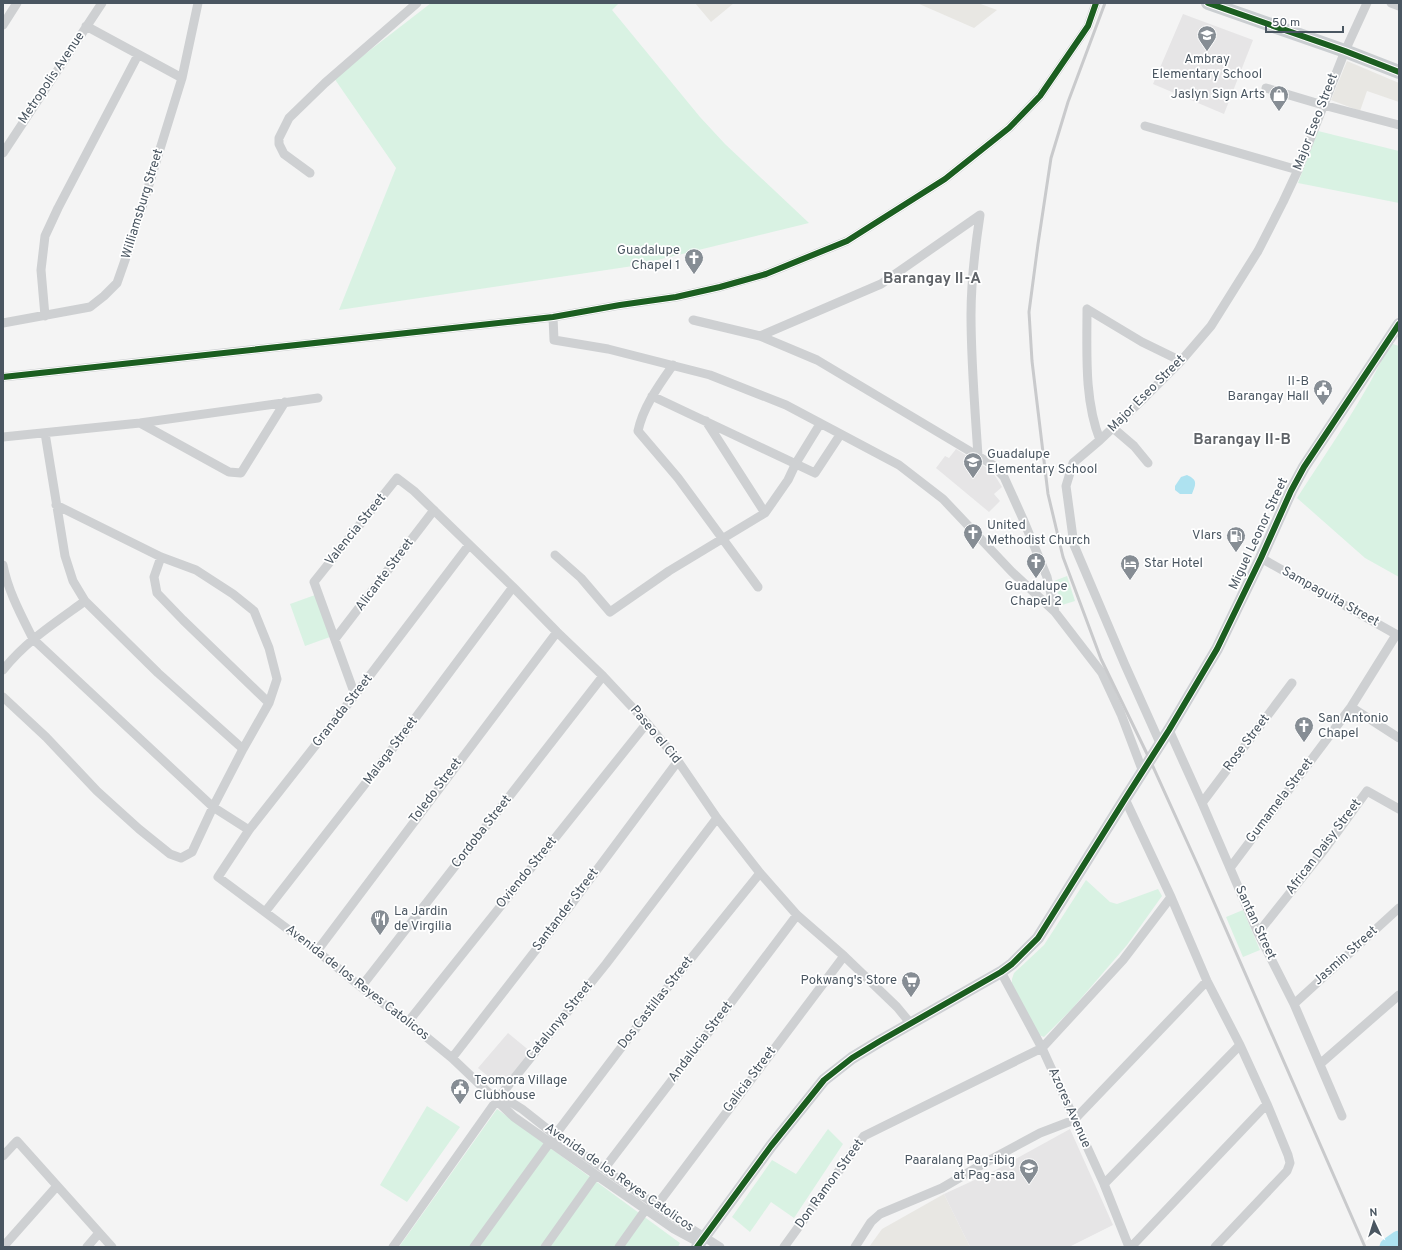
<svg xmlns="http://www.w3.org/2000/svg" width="1402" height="1250" viewBox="0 0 1402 1250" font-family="Overpass,sans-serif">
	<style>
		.commercial { fill: #e8e7e3 }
		.education { fill: #e6e5e6 }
		.green { fill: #d9f2e3 }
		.water { fill: #aee2f0 }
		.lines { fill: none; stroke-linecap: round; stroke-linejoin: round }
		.river { stroke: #aee2f0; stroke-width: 19 }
		.street { stroke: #ced0d2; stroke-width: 9 }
		.secondary { stroke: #ced0d4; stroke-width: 12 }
		.primary { stroke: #caced1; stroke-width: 14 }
		.rail { stroke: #c9cacc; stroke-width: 3 }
		.cycleway-casing { stroke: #fff; stroke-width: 8 }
		.cycleway { stroke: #1b5e20; stroke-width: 6 }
		.labels { text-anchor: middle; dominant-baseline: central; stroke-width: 3.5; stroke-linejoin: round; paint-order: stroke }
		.poi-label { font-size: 13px; fill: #4a5661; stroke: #fff; text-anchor: end }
		.street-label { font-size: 13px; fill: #4a5661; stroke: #fff }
		.quarter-label { font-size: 15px; font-weight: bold; fill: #5f6368; stroke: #fff }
	</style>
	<rect width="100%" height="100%" fill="#f4f4f4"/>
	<path class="commercial" d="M 695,3 L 734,3 L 711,22 Z
		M 917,3 L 978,3 L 997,10 L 974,28 Z
		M 1347,61 L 1399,83 L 1399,102 L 1367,91 L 1360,111 L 1331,100 Z
		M 944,1194 L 970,1247 L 869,1247 L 882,1229 Z"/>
	<path class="education" d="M 1183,14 L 1253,40 L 1224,114 L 1153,84 Z
		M 956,449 L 992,471 L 1002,487 L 994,494 L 1000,501 L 989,512 L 936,468 L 945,456 L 949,458 Z
		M 508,1033 L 531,1052 L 501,1087 L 478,1068 Z
		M 1070,1129 L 1113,1225 L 1069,1247 L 970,1247 L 944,1194 L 994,1171 Z"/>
	<path class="green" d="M 431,3 L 619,3 L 612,10 L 700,117 L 725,144 L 809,223 L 633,266 L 339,310 L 396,168 L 334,78 Z
		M 1318,131 L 1399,151 L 1399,203 L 1298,183 Z
		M 1390,343 L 1399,346 L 1399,577 L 1365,558 L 1297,498 C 1329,448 1365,398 1390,343 Z
		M 1067,576 L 1075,601 L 1062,605 L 1054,581 Z
		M 315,595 L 330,637 L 305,646 L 290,604 Z
		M 1086,880 L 1110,902 L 1117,904 L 1158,889 L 1162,896 L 1127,945 L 1071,1010 L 1044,1037 L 1039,1035 L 1012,984 L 1012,979 L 1014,973 L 1044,945 Z
		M 1243,910 L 1260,950 L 1243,957 L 1226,917 Z
		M 427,1106 L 460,1127 L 407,1202 L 380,1185 Z
		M 497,1109 L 680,1243 L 678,1247 L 399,1247 Z
		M 828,1129 L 843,1144 L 794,1218 L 771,1202 L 750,1232 L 732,1217 L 772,1160 L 796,1174 Z"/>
	<path class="water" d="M 1187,475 C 1198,480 1196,484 1192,494 L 1180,494 L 1175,490 L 1175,486 L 1181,477 Z"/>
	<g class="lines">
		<path class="river" d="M 1389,1247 L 1399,1240"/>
		<path class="street" d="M 1391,3 L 1399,6
			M 3,25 L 17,3
			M 86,26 L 182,78
			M 1266,88 L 1323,105 L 1399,125
			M 1145,126 L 1298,170
			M 3,153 L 102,3
			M 310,173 L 284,154 L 279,144 L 279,138 L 289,118 L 325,83 L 417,3
			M 1087,309 C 1087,352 1084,400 1100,440
			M 1087,309 L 1142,342 L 1181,361
			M 45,316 L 41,270 L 45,236 L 58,208 L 138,55
			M 553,317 L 554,340 L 608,349 L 710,375 L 786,405 L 899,465 L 943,499 L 1012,572 L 1055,612 L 1102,673 L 1121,714 L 1143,772
			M 693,320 L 760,336 L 881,284 L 980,215
			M 3,323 L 90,307 L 104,296 L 117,283 L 130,246 L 182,78 L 198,3
			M 760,336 L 817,360 L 993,465 L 1004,477 L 1023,519 L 1047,577 L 1055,612
			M 673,365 C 659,385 643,407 638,431 L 678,478 L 758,587
			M 3,377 L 553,317 L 620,305 L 676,297 L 720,287 L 766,274 L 847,241 L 945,179 L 1009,128 L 1040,96 L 1088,26 L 1096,3
			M 652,396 L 815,473 L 840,435
			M 706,421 L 765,513
			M 140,423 L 229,472 L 241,473 L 285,402
			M 1113,428 L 1134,446 L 1148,463
			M 45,433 L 65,556 L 73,581 L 85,601 L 158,673 L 243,749
			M 3,437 L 140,423 L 318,398
			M 978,456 C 975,409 971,362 971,315 C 971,282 975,248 980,215
			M 469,545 L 355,695 L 249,830 L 218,877 L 317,951 L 361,987 L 408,1022 L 452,1058 L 514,1117 L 596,1175 L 674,1229 L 700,1243
			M 555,555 L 581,578 L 610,612 L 669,571 L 765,513 L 788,480 L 796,463 L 820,424
			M 161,557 L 154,577 L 157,593 L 183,620 L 269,703
			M 1261,558 L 1399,636
			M 3,565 C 8,591 21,615 33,639 L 213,807 L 249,830
			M 335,639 L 434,510
			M 3,670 C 26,641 56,622 85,601
			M 355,695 L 314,582 L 397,478 L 414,491 L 513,587 L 557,632 L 603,676 L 647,723 L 678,761 L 717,818 L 760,873 L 797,915 L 844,956 L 897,1007 L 911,1024
			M 3,697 L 46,737 L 97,791 L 139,829 L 170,854 L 181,858 L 192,852 L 213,807 L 243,749 L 269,703 L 277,679 L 269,648 L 254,611 L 233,594 L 196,570 L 161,557 L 56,505
			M 1351,707 L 1399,738
			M 1169,730 L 1202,803 L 1258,933 L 1294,1004 L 1342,1116
			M 1160,743 L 1125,665 L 1074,545 L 1066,486 L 1073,463 L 1100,440 L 1142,400 L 1181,361 L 1211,326 L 1258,251 L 1283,202 L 1298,170 L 1345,51 L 1367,3
			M 1125,799 L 1171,897 L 1207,981 L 1240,1045 L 1267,1104 L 1288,1155 L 1290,1163 L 1287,1171 L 1215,1247
			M 1202,803 L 1292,683
			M 1230,868 L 1351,707 L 1396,635
			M 265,912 L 390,752 L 513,587
			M 1258,933 L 1324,850 L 1367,791 L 1399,809
			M 317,951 L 557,632
			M 1001,972 L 1042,1048 L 1104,1184 L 1129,1247
			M 361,987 L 603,676
			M 1294,1004 L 1399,908
			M 408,1022 L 647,723
			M 452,1058 L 570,906 L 678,761
			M 1320,1064 L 1399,995
			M 494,1095 L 509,1101 L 522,1109 L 555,1135 L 679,1221 L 720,1247
			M 555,1135 L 655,1003 L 760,873
			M 3,1156 L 17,1141 L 112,1247
			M 604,1169 L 708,1033 L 797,915
			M 1104,1184 L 1240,1045
			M 657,1205 L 844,956
			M 3,1247 L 57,1186
			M 87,1247 L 99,1233
			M 393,1247 L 499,1097 L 606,964 L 717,818
			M 474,1247 L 550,1142
			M 545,1247 L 596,1175
			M 619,1247 L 646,1209
			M 784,1247 L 864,1136 L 1042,1048 L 1123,960 L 1171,897
			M 855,1247 L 871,1222 L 880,1214 L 942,1188 L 988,1161 L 1040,1133 L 1074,1120 L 1207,981
			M 1131,1247 L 1267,1104"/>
		<path class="secondary" d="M 697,1247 L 771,1146 L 824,1080 L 852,1058 L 880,1041 L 1001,972 L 1012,964 L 1038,938 L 1125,799 L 1169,730 L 1217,649 L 1261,558 L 1291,491 L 1304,467 L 1399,324"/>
		<path class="primary" d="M 1208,3 L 1345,51 L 1399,72"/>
		<path class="rail" d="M 1105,3 L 1068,102 L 1051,158 L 1038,244 L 1029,312 L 1032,361 L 1048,494 L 1063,557 L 1101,659 L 1150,760 L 1199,868 L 1365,1247"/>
		<g class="cycleway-casing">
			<path id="cycleway" d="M 1208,3 L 1345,51 L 1399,72
				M 3,377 L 553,317 L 620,305 L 676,297 L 720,287 L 766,274 L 847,241 L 945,179 L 1009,128 L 1040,96 L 1088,26 L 1096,3
				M 697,1247 L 771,1146 L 824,1080 L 852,1058 L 880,1041 L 1001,972 L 1012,964 L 1038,938 L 1125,799 L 1169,730 L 1217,649 L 1261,558 L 1291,491 L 1304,467 L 1399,324"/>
		</g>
		<use href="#cycleway" class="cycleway"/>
	</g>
	<defs>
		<g id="school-pin" transform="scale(1)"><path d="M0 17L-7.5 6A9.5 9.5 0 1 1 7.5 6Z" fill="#868d94" stroke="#fff"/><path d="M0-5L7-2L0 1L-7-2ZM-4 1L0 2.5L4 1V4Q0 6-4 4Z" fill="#fff"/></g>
		<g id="shop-pin" transform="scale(1)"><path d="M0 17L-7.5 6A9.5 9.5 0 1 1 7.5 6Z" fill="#868d94" stroke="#fff"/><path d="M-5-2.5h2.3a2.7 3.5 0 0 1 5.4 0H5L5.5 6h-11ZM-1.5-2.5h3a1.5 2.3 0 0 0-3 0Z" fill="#fff"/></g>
		<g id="church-pin" transform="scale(1)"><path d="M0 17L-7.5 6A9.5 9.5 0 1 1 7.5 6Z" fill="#868d94" stroke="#fff"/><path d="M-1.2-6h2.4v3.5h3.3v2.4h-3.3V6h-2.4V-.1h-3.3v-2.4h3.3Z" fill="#fff"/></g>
		<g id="civic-pin" transform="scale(1)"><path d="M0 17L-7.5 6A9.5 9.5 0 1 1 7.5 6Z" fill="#868d94" stroke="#fff"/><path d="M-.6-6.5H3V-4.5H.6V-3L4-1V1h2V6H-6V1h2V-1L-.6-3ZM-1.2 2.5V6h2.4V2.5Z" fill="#fff"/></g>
		<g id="fuel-pin" transform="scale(1)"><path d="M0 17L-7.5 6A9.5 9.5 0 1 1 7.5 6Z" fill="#868d94" stroke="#fff"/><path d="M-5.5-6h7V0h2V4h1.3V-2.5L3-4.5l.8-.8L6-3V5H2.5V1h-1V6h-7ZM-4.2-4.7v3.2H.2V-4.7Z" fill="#fff"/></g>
		<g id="hotel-pin" transform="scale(1)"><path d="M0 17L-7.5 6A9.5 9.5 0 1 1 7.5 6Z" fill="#868d94" stroke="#fff"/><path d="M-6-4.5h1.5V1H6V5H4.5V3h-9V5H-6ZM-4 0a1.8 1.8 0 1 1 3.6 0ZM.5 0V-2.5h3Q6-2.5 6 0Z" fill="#fff"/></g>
		<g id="restaurant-pin" transform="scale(1)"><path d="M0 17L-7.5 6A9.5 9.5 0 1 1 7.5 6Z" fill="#868d94" stroke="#fff"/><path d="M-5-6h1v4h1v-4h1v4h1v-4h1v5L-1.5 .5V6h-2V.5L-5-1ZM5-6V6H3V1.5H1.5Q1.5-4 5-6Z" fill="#fff"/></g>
		<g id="supermarket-pin" transform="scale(1)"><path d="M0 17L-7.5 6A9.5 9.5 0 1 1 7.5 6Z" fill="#868d94" stroke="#fff"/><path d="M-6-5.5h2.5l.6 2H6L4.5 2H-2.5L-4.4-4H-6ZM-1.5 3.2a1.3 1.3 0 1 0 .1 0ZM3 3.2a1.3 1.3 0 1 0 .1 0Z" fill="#fff"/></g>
	</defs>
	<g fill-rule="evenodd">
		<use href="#school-pin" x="1207" y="35"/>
		<use href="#shop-pin" x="1279" y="95"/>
		<use href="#church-pin" x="694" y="258"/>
		<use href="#civic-pin" x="1323" y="389"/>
		<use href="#school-pin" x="973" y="462"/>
		<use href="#church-pin" x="973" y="533"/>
		<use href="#fuel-pin" x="1236" y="536"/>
		<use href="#church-pin" x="1036" y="562"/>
		<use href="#hotel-pin" x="1130" y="564"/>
		<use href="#church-pin" x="1304" y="726"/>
		<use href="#restaurant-pin" x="380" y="919"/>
		<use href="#supermarket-pin" x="911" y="981"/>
		<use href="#civic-pin" x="460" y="1088"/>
		<use href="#school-pin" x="1029" y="1168"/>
	</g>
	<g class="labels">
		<g class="poi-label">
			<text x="1207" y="60" text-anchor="middle">Ambray<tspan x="1207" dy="15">Elementary School</tspan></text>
			<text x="1265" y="95">Jaslyn Sign Arts</text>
			<text x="680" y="251">Guadalupe<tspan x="680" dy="15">Chapel 1</tspan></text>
			<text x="1309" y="382">II-B<tspan x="1309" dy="15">Barangay Hall</tspan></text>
			<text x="987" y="455" text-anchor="start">Guadalupe<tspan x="987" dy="15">Elementary School</tspan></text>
			<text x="987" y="526" text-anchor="start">United<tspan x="987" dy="15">Methodist Church</tspan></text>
			<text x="1222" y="536">Vlars</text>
			<text x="1144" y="564" text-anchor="start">Star Hotel</text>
			<text x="1036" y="587" text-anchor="middle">Guadalupe<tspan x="1036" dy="15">Chapel 2</tspan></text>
			<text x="1318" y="719" text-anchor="start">San Antonio<tspan x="1318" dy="15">Chapel</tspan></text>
			<text x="394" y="912" text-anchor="start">La Jardin<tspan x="394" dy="15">de Virgilia</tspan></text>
			<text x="897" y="981">Pokwang's Store</text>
			<text x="474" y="1081" text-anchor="start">Teomora Village<tspan x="474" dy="15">Clubhouse</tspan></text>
			<text x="1015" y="1161">Paaralang Pag-ibig<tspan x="1015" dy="15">at Pag-asa</tspan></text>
		</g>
		<g class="street-label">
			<text transform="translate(52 78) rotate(-56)">Metropolis Avenue</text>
			<text transform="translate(1316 122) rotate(-69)">Major Eseo Street</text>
			<text transform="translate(143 204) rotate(-73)">Williamsburg Street</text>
			<text transform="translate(1147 394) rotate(-45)">Major Eseo Street</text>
			<text transform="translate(356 530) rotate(-51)">Valencia Street</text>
			<text transform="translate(1259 534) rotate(-65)">Miguel Leonor Street</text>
			<text transform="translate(385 575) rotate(-53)">Alicante Street</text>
			<text transform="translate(1330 597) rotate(29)">Sampaguita Street</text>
			<text transform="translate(343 711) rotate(-52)">Granada Street</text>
			<text transform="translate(655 735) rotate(50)">Paseo el Cid</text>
			<text transform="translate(1247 743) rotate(-53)">Rose Street</text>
			<text transform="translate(391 751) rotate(-53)">Malaga Street</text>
			<text transform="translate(436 791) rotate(-53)">Toledo Street</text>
			<text transform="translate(1280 801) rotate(-53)">Gumamela Street</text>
			<text transform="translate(482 832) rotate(-52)">Cordoba Street</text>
			<text transform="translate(1324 847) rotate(-53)">African Daisy Street</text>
			<text transform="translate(527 873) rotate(-51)">Oviendo Street</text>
			<text transform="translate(566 910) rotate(-53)">Santander Street</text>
			<text transform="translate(1255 923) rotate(65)">Santan Street</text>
			<text transform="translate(1346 956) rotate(-42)">Jasmin Street</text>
			<text transform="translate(357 983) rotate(38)">Avenida de los Reyes Catolicos</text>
			<text transform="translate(656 1003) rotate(-52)">Dos Castillas Street</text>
			<text transform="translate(560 1021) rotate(-51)">Catalunya Street</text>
			<text transform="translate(701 1042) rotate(-53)">Andalucia Street</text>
			<text transform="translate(750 1080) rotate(-53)">Galicia Street</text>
			<text transform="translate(1069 1108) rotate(66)">Azores Avenue</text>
			<text transform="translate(619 1178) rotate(35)">Avenida de los Reyes Catolicos</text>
			<text transform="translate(830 1184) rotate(-54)">Don Ramon Street</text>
		</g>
		<g class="quarter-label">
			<text x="932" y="279">Barangay II-A</text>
			<text x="1242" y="440">Barangay II-B</text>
		</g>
	</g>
	<rect width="1402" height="1250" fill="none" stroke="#4a5661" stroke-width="8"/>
	<g transform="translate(1374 1222) rotate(356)" stroke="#ffffff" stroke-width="3" paint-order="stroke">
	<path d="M0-3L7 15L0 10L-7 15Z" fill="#4a5661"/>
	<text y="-6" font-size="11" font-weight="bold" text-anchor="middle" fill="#4a5661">N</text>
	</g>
	<path d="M1266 26v6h77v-6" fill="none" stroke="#4a5661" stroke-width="2"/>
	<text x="1272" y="26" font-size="12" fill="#4a5661" stroke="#ffffff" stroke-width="3" paint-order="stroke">50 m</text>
</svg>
